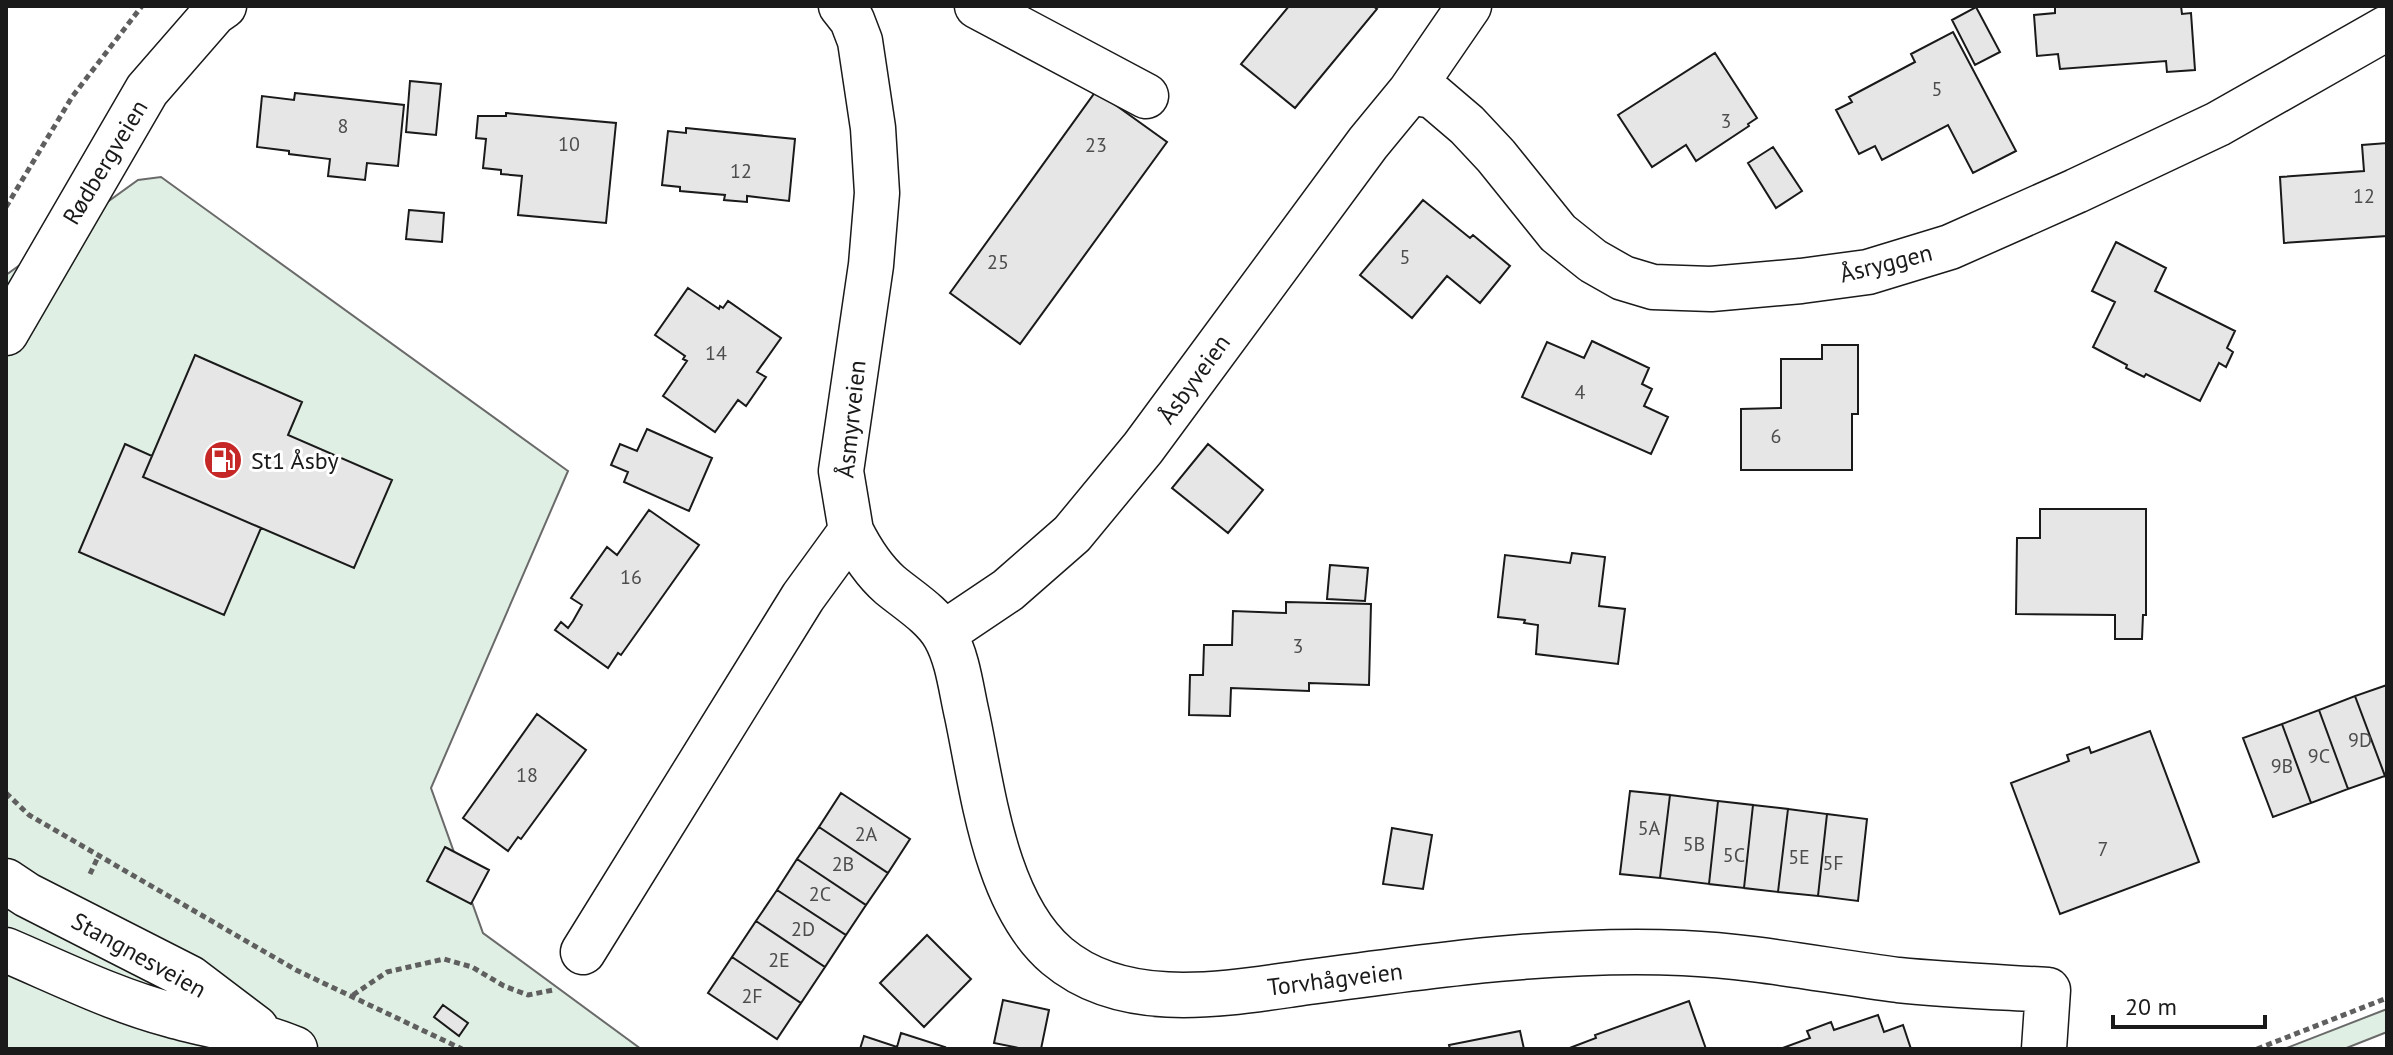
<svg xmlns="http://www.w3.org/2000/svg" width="2393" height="1055" viewBox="0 0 2393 1055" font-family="'PT Sans',sans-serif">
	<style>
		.green { fill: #e0efe3; stroke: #6a6a6a; stroke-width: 2 }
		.building { fill: #e6e6e6; stroke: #1a1a1a; stroke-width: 2 }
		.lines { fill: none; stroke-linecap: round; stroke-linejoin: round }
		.minor-casing { stroke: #1a1a1a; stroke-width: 47 }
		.major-casing { stroke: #1a1a1a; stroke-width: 47 }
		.path { stroke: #5f5f5f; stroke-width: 5; stroke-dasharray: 6 4; stroke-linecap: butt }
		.minor { stroke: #fff; stroke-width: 44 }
		.major { stroke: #fff; stroke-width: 44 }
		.labels { text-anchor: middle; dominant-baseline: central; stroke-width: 6; stroke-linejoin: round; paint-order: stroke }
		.number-label { font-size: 20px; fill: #4d4d4d }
		.street-label { font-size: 24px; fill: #1a1a1a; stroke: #fff }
		.poi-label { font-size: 24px; fill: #1a1a1a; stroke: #fff; text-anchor: start }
	</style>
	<rect width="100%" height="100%" fill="#fff"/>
	<path class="green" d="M 161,177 L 568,471 L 431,788 L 483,933 L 641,1049 L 6,1049 L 6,275 L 138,180 Z
		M 2387,1009 L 2387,1032 L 2344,1049 L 2284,1049 Z"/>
	<path class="building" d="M 1289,6 L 1373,6 L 1377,9 L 1295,108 L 1241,64 Z
		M 2055,6 L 2181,6 L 2182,14 L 2191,13 L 2195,70 L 2167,72 L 2166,61 L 2060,69 L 2058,54 L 2037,56 L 2034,15 L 2055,13 Z
		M 1976,7 L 2000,52 L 1975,65 L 1952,20 Z
		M 1953,32 L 2016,151 L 1973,173 L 1948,125 L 1882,160 L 1875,146 L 1859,154 L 1836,110 L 1852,102 L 1849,97 L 1915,62 L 1911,54 Z
		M 1715,53 L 1757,118 L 1748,124 L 1749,126 L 1696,161 L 1686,145 L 1652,167 L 1618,115 Z
		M 410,81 L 441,84 L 436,135 L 406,132 Z
		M 1096,91 L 1167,142 L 1020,344 L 950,293 Z
		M 295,93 L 404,105 L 398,166 L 367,163 L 365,180 L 328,176 L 330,159 L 289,154 L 289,151 L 257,147 L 262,96 L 294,100 Z
		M 506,113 L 616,123 L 606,223 L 518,215 L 522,176 L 501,174 L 501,170 L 483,168 L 486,139 L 476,138 L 478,116 L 506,116 Z
		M 686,128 L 795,139 L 789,201 L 747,196 L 747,202 L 724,200 L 725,195 L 680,191 L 680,187 L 662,185 L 668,131 L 686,133 Z
		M 2387,143 L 2387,236 L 2284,243 L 2280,177 L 2364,171 L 2362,145 Z
		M 1773,147 L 1802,191 L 1776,208 L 1748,163 Z
		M 1423,200 L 1470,238 L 1473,235 L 1510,266 L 1480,303 L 1447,276 L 1412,318 L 1360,275 Z
		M 409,210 L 444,213 L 442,242 L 406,239 Z
		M 2116,242 L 2166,268 L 2155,291 L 2235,331 L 2227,348 L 2233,352 L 2226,367 L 2219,363 L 2200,401 L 2146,374 L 2144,377 L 2126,368 L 2127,365 L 2093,347 L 2115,302 L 2092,291 Z
		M 688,288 L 719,309 L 720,306 L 723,308 L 728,301 L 781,338 L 757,372 L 766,377 L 746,406 L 738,400 L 715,432 L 663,396 L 687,361 L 683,359 L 685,356 L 655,335 Z
		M 1592,341 L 1649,368 L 1642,384 L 1652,389 L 1644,406 L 1668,417 L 1651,454 L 1522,397 L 1547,342 L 1584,358 Z
		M 1822,345 L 1858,345 L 1858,414 L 1852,414 L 1852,470 L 1741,470 L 1741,409 L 1781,408 L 1781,359 L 1822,359 Z
		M 195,355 L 302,402 L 288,435 L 392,480 L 354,568 L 143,477 Z
		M 647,429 L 712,458 L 689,511 L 624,482 L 628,472 L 611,465 L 620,444 L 637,451 Z
		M 125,444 L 152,456 L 143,477 L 261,528 L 224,615 L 79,552 Z
		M 1208,444 L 1263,490 L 1228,533 L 1172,488 Z
		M 2040,509 L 2146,509 L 2146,615 L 2143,615 L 2142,639 L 2115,639 L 2115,615 L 2016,614 L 2017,538 L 2040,538 Z
		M 649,510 L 699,545 L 621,655 L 618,653 L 608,668 L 555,630 L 561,622 L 568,628 L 573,621 L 582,605 L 571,598 L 607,547 L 617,555 Z
		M 1572,553 L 1605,557 L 1599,606 L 1625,609 L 1618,664 L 1536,654 L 1538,625 L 1524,623 L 1525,620 L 1498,617 L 1505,555 L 1570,563 Z
		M 1330,565 L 1368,568 L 1365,601 L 1327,599 Z
		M 1286,602 L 1371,604 L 1369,685 L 1309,683 L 1309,691 L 1231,688 L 1230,716 L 1189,715 L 1190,675 L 1203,675 L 1204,645 L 1232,645 L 1233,611 L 1286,613 Z
		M 2387,685 L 2387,775 L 2385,776 L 2355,696 Z
		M 2355,696 L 2385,776 L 2348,789 L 2319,710 Z
		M 2319,710 L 2348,789 L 2311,803 L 2282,724 Z
		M 537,714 L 586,750 L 521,839 L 518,837 L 508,851 L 463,818 Z
		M 2282,724 L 2311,803 L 2273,817 L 2243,738 Z
		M 2150,731 L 2199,862 L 2060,914 L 2011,783 L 2069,761 L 2067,755 L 2089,747 L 2091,753 Z
		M 1630,791 L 1670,795 L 1660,878 L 1620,874 Z
		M 841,793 L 910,839 L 888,873 L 819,827 Z
		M 1670,795 L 1718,801 L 1709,884 L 1660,878 Z
		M 1718,801 L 1753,805 L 1744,888 L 1709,884 Z
		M 1753,805 L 1788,809 L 1778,892 L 1744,888 Z
		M 1788,809 L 1827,814 L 1818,896 L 1778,892 Z
		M 1827,814 L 1867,819 L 1858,901 L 1818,896 Z
		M 819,827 L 888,873 L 866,905 L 797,859 Z
		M 1392,828 L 1432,835 L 1423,889 L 1383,884 Z
		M 445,847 L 489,870 L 471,904 L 427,881 Z
		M 797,859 L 866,905 L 846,935 L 777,890 Z
		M 777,890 L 846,935 L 825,967 L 756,921 Z
		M 756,921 L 825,967 L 801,1003 L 732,957 Z
		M 927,935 L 971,979 L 924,1027 L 880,983 Z
		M 732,957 L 801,1003 L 777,1039 L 708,993 Z
		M 1003,1000 L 1049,1010 L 1041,1049 L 1024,1049 L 994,1043 Z
		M 1689,1001 L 1706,1049 L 1567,1049 L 1596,1038 L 1595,1035 Z
		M 443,1005 L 468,1023 L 459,1036 L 434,1017 Z
		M 1878,1015 L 1884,1032 L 1903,1025 L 1911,1049 L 1780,1049 L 1810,1038 L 1807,1031 L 1831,1022 L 1834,1030 Z
		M 1520,1031 L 1524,1049 L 1450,1049 L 1449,1045 Z
		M 901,1033 L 945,1047 L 944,1049 L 860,1049 L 864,1036 L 897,1047 Z"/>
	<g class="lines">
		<g class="minor-casing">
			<path id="minor" d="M 977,6 L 1146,96
				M 1410,92 L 1433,96 L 1467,125 L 1496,156 L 1558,233 L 1593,261 L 1623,278 L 1653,287 L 1711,289 L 1801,281 L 1868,272 L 1950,247 L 2076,191 L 2218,124 L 2387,28
				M 6,333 L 147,90 L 214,13 L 224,6
				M 851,531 C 861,551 873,570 890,585 C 908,600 933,615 945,636 C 958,659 961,689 967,715 C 983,791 995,903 1057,956 C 1122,1011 1218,995 1295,984 C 1420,967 1557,947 1683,953 C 1755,956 1827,971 1898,980 C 1948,985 1998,987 2048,990 L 2044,1049
				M 944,633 L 1008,590 L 1072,534 L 1143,448 L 1368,143 L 1410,92 L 1469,6
				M 583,952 L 803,597 L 851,531 L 841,471 L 871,265 L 877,193 L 873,128 L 860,41 L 852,20 L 841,6"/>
		</g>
		<g class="major-casing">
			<path id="major" d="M 6,881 L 27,895 L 190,978 L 256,1028
				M 6,950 C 60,973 114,1000 171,1015 C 213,1027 255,1032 295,1049"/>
		</g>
		<path class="path" d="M 6,207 L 72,97 L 142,6
			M 6,793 L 29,815 L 296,970 L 462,1049
			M 90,874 L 98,857
			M 353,995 L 387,972 L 444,959 L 472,967 L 504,986 L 528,995 L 553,990
			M 2257,1049 L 2387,998"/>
		<use href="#minor" class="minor"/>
		<use href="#major" class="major"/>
	</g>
	<defs>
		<g id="fuel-disc" transform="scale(2)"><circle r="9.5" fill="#c62828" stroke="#fff"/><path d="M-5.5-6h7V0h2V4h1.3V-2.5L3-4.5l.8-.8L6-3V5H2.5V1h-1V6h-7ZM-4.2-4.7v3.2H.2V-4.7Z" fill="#fff"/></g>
	</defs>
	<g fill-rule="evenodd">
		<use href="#fuel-disc" x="223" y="460"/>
	</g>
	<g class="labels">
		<g class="number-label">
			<text x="1937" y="89">5</text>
			<text x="1726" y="121">3</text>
			<text x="343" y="126">8</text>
			<text x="569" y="144">10</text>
			<text x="1096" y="145">23</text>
			<text x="741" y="171">12</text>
			<text x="2364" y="196">12</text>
			<text x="1405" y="257">5</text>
			<text x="998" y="262">25</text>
			<text x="716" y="353">14</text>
			<text x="1580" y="392">4</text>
			<text x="1776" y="436">6</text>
			<text x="631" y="577">16</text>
			<text x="1298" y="646">3</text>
			<text x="2360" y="740">9D</text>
			<text x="2319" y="756">9C</text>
			<text x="2282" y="766">9B</text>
			<text x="527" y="775">18</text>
			<text x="1649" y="828">5A</text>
			<text x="866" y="834">2A</text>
			<text x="1694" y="844">5B</text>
			<text x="2103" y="849">7</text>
			<text x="1734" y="855">5C</text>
			<text x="1799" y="857">5E</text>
			<text x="1833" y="863">5F</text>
			<text x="843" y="864">2B</text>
			<text x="820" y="894">2C</text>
			<text x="803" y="929">2D</text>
			<text x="779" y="960">2E</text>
			<text x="752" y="996">2F</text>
		</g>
		<g class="street-label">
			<text transform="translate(105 162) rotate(-59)">Rødbergveien</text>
			<text transform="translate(1886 263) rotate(-14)">Åsryggen</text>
			<text transform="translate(1194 379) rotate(-54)">Åsbyveien</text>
			<text transform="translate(851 419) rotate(-84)">Åsmyrveien</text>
			<text transform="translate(139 955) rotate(29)">Stangnesveien</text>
			<text transform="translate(1335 979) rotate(-7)">Torvhågveien</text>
		</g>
		<g class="poi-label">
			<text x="251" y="460">St1 Åsby</text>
		</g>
	</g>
	<rect width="2393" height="1055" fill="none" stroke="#1a1a1a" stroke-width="16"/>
	<path d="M2113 1015v12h152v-12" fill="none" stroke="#1a1a1a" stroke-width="4"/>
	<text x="2125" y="1015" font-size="24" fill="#1a1a1a" stroke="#ffffff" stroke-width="6" paint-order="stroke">20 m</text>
</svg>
